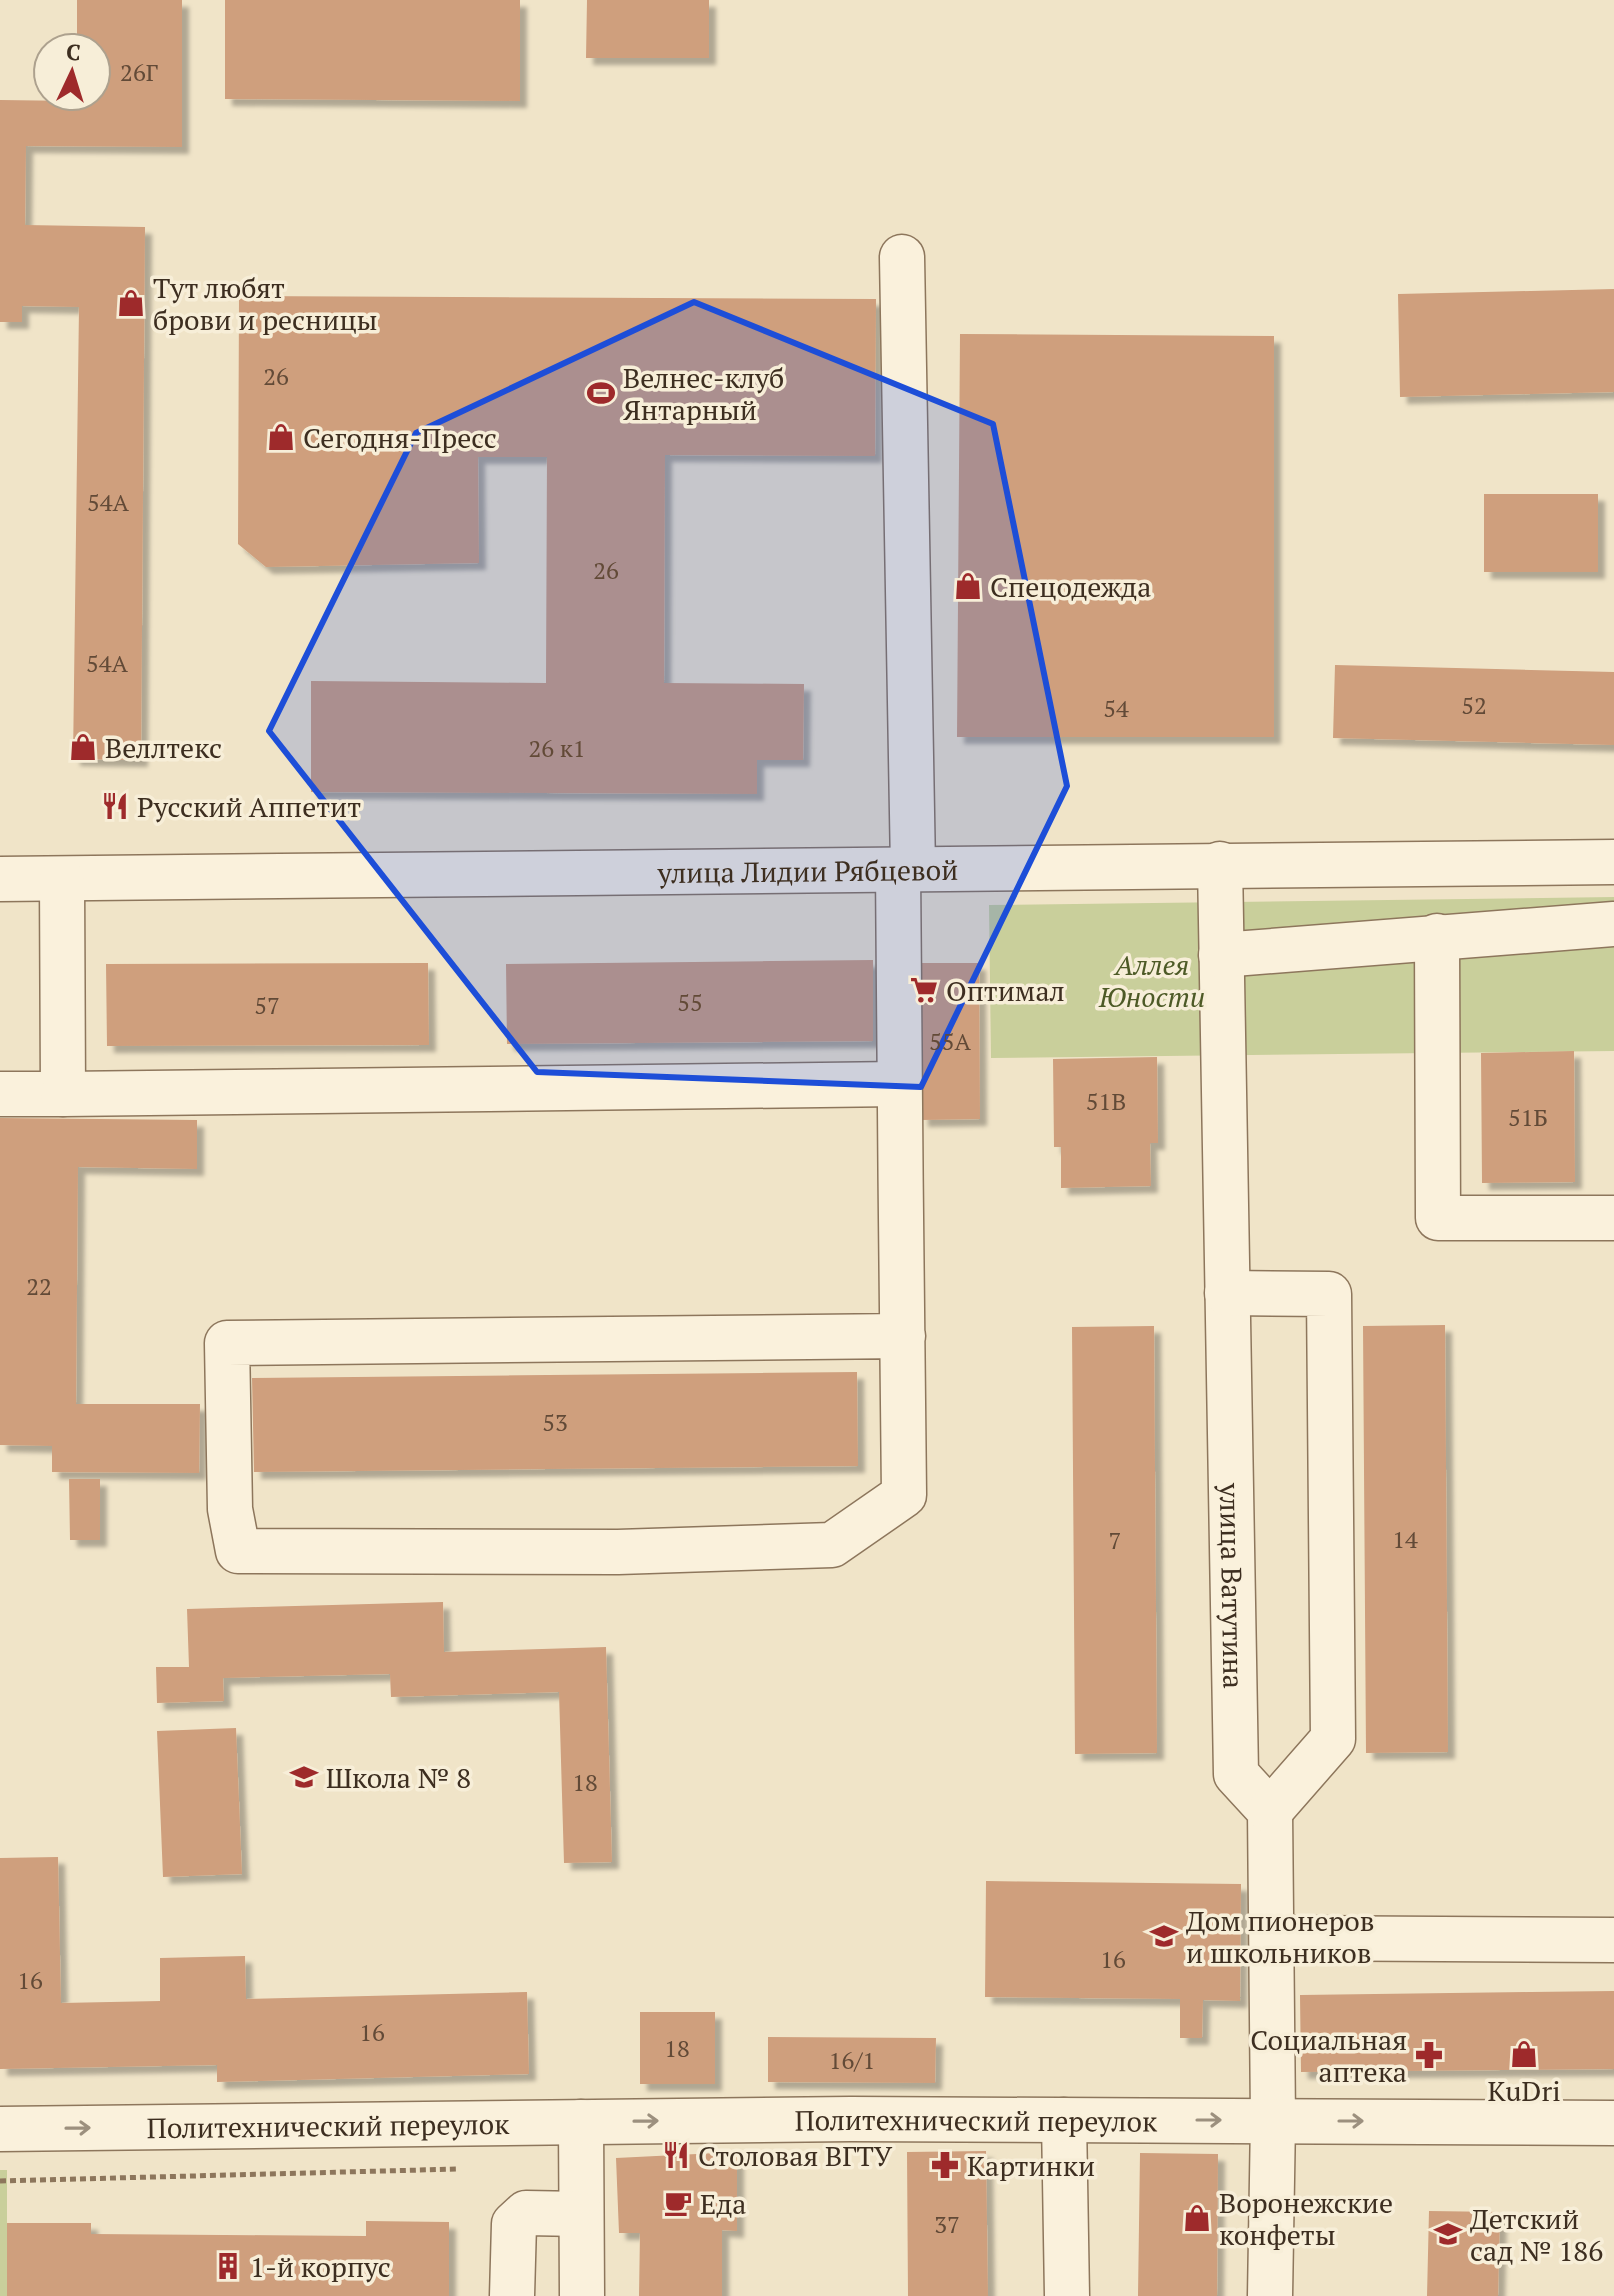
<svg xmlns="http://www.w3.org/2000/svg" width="1614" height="2296" viewBox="0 0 1614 2296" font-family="'PT Serif',serif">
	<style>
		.green { fill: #c9cf9b }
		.building { fill: #cf9f7d; filter: url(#shadow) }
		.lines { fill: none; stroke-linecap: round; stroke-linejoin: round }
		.minor-casing { stroke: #8d765c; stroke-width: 47 }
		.path { stroke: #8d765c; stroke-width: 5; stroke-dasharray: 6 4; stroke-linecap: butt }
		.minor { stroke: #faf1dc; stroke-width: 44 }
		.oneway { stroke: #9c907e }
		.marked { fill: #1d4ed8; fill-opacity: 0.2; stroke: #1d4ed8; stroke-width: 6; stroke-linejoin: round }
		.labels { text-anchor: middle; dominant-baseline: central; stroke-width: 7; stroke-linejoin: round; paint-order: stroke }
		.number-label { font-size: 24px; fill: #624a37 }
		.poi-label { font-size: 28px; fill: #3d2e20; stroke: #f7eed8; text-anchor: start }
		.street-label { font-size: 28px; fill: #3d2e20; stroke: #f7eed8 }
		.park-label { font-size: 28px; font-style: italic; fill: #4d5a26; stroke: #f7eed8 }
	</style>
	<defs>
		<filter id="shadow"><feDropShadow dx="7" dy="7" stdDeviation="2" flood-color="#0004"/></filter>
	</defs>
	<rect width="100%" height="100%" fill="#f0e4c8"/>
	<path class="green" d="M 1614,897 L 1614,1051 L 991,1058 L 989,905 Z
		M 0,2170 L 7,2170 L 7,2296 L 0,2296 Z"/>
	<path class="building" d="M 77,0 L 182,0 L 182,147 L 26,146 L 25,225 L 145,227 L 141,760 L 73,759 L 79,307 L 22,306 L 22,322 L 0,322 L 0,100 L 77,101 L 77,96 L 96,96 L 96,48 L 77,48 Z
		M 225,0 L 520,0 L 520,101 L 225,99 Z
		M 587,0 L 709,0 L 709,58 L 586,58 Z
		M 1614,289 L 1614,392 L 1400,397 L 1398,294 Z
		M 239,296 L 876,299 L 875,456 L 665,455 L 664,683 L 804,684 L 803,760 L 757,760 L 757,794 L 311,792 L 311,681 L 546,683 L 547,457 L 478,457 L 479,563 L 266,567 L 238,544 Z
		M 960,334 L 1274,336 L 1274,737 L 957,737 Z
		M 1484,494 L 1598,494 L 1598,572 L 1484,572 Z
		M 1335,665 L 1614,672 L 1614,745 L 1333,738 Z
		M 873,960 L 873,1041 L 507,1044 L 506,964 Z
		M 428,963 L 429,1045 L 107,1046 L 106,964 Z
		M 920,963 L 979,963 L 980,1119 L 921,1120 Z
		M 1574,1051 L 1575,1182 L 1482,1183 L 1481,1053 Z
		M 1157,1057 L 1158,1143 L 1150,1143 L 1151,1186 L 1061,1188 L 1061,1147 L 1054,1147 L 1053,1059 Z
		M 0,1118 L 197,1120 L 197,1169 L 78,1167 L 76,1404 L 200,1404 L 199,1473 L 52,1472 L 52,1446 L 0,1445 Z
		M 1445,1325 L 1448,1752 L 1366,1753 L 1363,1326 Z
		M 1154,1326 L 1157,1753 L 1075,1754 L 1072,1327 Z
		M 857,1372 L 858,1466 L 254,1472 L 252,1378 Z
		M 69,1479 L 100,1479 L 100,1540 L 70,1540 Z
		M 443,1602 L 444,1652 L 606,1647 L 612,1862 L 564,1863 L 559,1692 L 391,1697 L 390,1674 L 223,1678 L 224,1701 L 157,1703 L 156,1667 L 189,1667 L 187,1609 Z
		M 236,1728 L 242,1874 L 163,1877 L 157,1731 Z
		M 58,1857 L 61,2003 L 160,2001 L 160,1958 L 245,1956 L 246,1999 L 527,1992 L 529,2074 L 217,2082 L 217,2065 L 0,2069 L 0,1858 Z
		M 986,1881 L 1241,1884 L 1240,2001 L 1203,2000 L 1202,2038 L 1180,2038 L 1180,1999 L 985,1997 Z
		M 1614,1991 L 1614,2069 L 1301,2072 L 1300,1995 Z
		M 640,2012 L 715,2012 L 715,2084 L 640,2084 Z
		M 768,2037 L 936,2038 L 935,2083 L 768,2082 Z
		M 986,2151 L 988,2296 L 908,2296 L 907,2152 Z
		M 737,2152 L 737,2231 L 722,2230 L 722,2296 L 639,2296 L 640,2233 L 619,2233 L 616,2158 Z
		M 1140,2153 L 1218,2154 L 1217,2296 L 1138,2296 Z
		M 1429,2211 L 1500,2212 L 1498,2296 L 1427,2296 Z
		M 366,2221 L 449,2222 L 449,2296 L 7,2296 L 7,2223 L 91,2223 L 91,2234 L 366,2236 Z"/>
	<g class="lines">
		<g class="minor-casing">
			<g id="minor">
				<path d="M 902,257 L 913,868"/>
				<path id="s1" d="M 1220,864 L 1236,1774 L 1270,1811 L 1273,2120 L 1270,2296"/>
				<path d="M 898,869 C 899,1078 902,1286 904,1495 L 832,1545 L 618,1552 L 238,1551 L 230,1509 L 227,1343 L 903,1336"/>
				<path id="s2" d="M 0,879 L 1614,862"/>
				<path d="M 1437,936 L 1438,1218 L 1614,1218"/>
				<path d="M 1221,955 L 1614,924"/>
				<path d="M 0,1094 L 63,1094 L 62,880"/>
				<path d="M 63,1094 L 899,1084"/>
				<path d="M 1227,1293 L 1329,1294 L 1333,1739 L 1270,1811"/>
				<path d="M 1272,1938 L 1614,1940"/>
				<path d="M 1064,2120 L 1067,2296"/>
				<path d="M 581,2122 L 582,2296"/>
				<path id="s3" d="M 0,2129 L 851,2119 L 1614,2123"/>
				<path d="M 512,2296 L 514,2224 L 526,2213 L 581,2214"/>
			</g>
		</g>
		<path class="path" d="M 0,2181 L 459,2169"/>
		<use href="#minor" class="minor"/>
	</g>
	<defs><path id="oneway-shaft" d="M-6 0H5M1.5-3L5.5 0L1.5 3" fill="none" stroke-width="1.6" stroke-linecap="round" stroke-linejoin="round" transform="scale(2)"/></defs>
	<g class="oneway">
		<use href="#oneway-shaft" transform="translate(1209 2120)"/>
		<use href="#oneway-shaft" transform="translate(646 2121) rotate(-1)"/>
		<use href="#oneway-shaft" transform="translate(1351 2121)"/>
		<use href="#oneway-shaft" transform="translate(78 2128) rotate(-1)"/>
	</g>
	<path class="marked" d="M 694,302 L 993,424 L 1067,786 L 921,1087 L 537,1072 L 269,731 L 416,433 Z"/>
	<defs>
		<g id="shop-bare" transform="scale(2.16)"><path d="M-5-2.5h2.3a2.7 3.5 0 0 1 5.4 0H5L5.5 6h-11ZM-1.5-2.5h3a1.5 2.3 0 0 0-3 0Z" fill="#9e2a2b" stroke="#f7eed8" stroke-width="2.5" paint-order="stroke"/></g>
		<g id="stadium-bare" transform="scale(2.16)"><path d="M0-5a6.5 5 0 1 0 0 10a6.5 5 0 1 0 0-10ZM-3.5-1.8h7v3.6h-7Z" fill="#9e2a2b" stroke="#f7eed8" stroke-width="2.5" paint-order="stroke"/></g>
		<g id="restaurant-bare" transform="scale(2.16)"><path d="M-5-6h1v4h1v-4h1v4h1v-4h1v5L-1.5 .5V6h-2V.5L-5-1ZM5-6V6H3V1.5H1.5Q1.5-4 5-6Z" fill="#9e2a2b" stroke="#f7eed8" stroke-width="2.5" paint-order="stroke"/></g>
		<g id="supermarket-bare" transform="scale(2.16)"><path d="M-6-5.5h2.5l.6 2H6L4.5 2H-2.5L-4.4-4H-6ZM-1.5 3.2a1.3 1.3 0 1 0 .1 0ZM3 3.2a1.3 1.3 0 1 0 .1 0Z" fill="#9e2a2b" stroke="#f7eed8" stroke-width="2.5" paint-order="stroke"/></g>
		<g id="school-bare" transform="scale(2.16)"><path d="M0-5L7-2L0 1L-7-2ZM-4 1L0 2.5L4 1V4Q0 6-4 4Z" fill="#9e2a2b" stroke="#f7eed8" stroke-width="2.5" paint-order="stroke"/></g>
		<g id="pharmacy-bare" transform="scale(2.16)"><path d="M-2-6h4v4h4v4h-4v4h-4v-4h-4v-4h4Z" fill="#9e2a2b" stroke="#f7eed8" stroke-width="2.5" paint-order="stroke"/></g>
		<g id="cafe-bare" transform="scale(2.16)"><path d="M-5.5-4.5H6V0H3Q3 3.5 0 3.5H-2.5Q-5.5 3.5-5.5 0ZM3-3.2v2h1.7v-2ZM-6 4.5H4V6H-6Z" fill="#9e2a2b" stroke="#f7eed8" stroke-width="2.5" paint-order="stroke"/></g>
		<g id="building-bare" transform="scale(2.16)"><path d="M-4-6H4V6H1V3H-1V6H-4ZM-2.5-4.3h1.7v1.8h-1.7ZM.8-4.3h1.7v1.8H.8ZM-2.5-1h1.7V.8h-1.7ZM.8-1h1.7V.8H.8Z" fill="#9e2a2b" stroke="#f7eed8" stroke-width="2.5" paint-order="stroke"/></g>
	</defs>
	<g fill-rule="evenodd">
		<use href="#shop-bare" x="131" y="303"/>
		<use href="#stadium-bare" x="601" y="393"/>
		<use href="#shop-bare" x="281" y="437"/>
		<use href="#shop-bare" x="968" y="586"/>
		<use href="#shop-bare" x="83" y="747"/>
		<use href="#restaurant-bare" x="115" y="806"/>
		<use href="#supermarket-bare" x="924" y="990"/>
		<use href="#school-bare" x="304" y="1777"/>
		<use href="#school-bare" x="1164" y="1936"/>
		<use href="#shop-bare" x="1524" y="2054"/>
		<use href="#pharmacy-bare" x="1429" y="2055"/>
		<use href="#restaurant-bare" x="676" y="2155"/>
		<use href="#pharmacy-bare" x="945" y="2165"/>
		<use href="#cafe-bare" x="678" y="2203"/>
		<use href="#shop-bare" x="1197" y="2218"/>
		<use href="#school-bare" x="1448" y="2234"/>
		<use href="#building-bare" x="228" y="2266"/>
	</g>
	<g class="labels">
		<g class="number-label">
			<text x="139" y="72">26Г</text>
			<text x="276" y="376">26</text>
			<text x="108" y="502">54А</text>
			<text x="606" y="570">26</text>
			<text x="107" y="663">54А</text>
			<text x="1474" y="705">52</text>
			<text x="1116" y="708">54</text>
			<text x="557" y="748">26 к1</text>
			<text x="690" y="1002">55</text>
			<text x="267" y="1005">57</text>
			<text x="950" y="1041">55А</text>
			<text x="1106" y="1101">51В</text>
			<text x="1528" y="1117">51Б</text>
			<text x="39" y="1286">22</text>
			<text x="555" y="1422">53</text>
			<text x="1405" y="1539">14</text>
			<text x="1115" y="1540">7</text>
			<text x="585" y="1782">18</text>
			<text x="1113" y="1959">16</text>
			<text x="30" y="1980">16</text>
			<text x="372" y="2032">16</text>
			<text x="677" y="2048">18</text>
			<text x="852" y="2060">16/1</text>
			<text x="947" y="2224">37</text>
		</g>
		<g class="poi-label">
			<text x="153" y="287">Тут любят<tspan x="153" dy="32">брови и ресницы</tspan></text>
			<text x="623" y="377">Велнес-клуб<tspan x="623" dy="32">Янтарный</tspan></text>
			<text x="303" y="437">Сегодня-Пресс</text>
			<text x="990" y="586">Спецодежда</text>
			<text x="105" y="747">Веллтекс</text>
			<text x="137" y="806">Русский Аппетит</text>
			<text x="946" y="990">Оптимал</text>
			<text x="326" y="1777">Школа № 8</text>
			<text x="1186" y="1920">Дом пионеров<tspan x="1186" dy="32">и школьников</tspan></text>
			<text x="1407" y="2039" text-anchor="end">Социальная<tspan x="1407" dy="32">аптека</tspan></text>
			<text x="1524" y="2090" text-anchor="middle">KuDri</text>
			<text x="698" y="2155">Столовая ВГТУ</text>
			<text x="967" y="2165">Картинки</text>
			<text x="1219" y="2202">Воронежские<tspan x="1219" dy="32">конфеты</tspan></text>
			<text x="700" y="2203">Еда</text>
			<text x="1470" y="2218">Детский<tspan x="1470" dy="32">сад № 186</tspan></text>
			<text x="250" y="2266">1-й корпус</text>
		</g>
		<g class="street-label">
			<text stroke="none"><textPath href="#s2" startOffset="808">улица Лидии Рябцевой</textPath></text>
			<text stroke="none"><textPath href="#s1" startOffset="722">улица Ватутина</textPath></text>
			<text stroke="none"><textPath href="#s3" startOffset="976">Политехнический переулок</textPath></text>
			<text stroke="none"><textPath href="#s3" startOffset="328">Политехнический переулок</textPath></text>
		</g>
		<g class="park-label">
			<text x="1152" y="964">Аллея<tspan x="1152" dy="32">Юности</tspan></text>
		</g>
	</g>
	<g transform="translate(72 72) rotate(4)"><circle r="38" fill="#f7eed8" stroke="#ada18e" stroke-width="2"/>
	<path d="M0-6L14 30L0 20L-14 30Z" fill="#9e2a2b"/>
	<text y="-12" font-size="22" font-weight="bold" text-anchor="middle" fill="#3d2e20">С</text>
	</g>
</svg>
